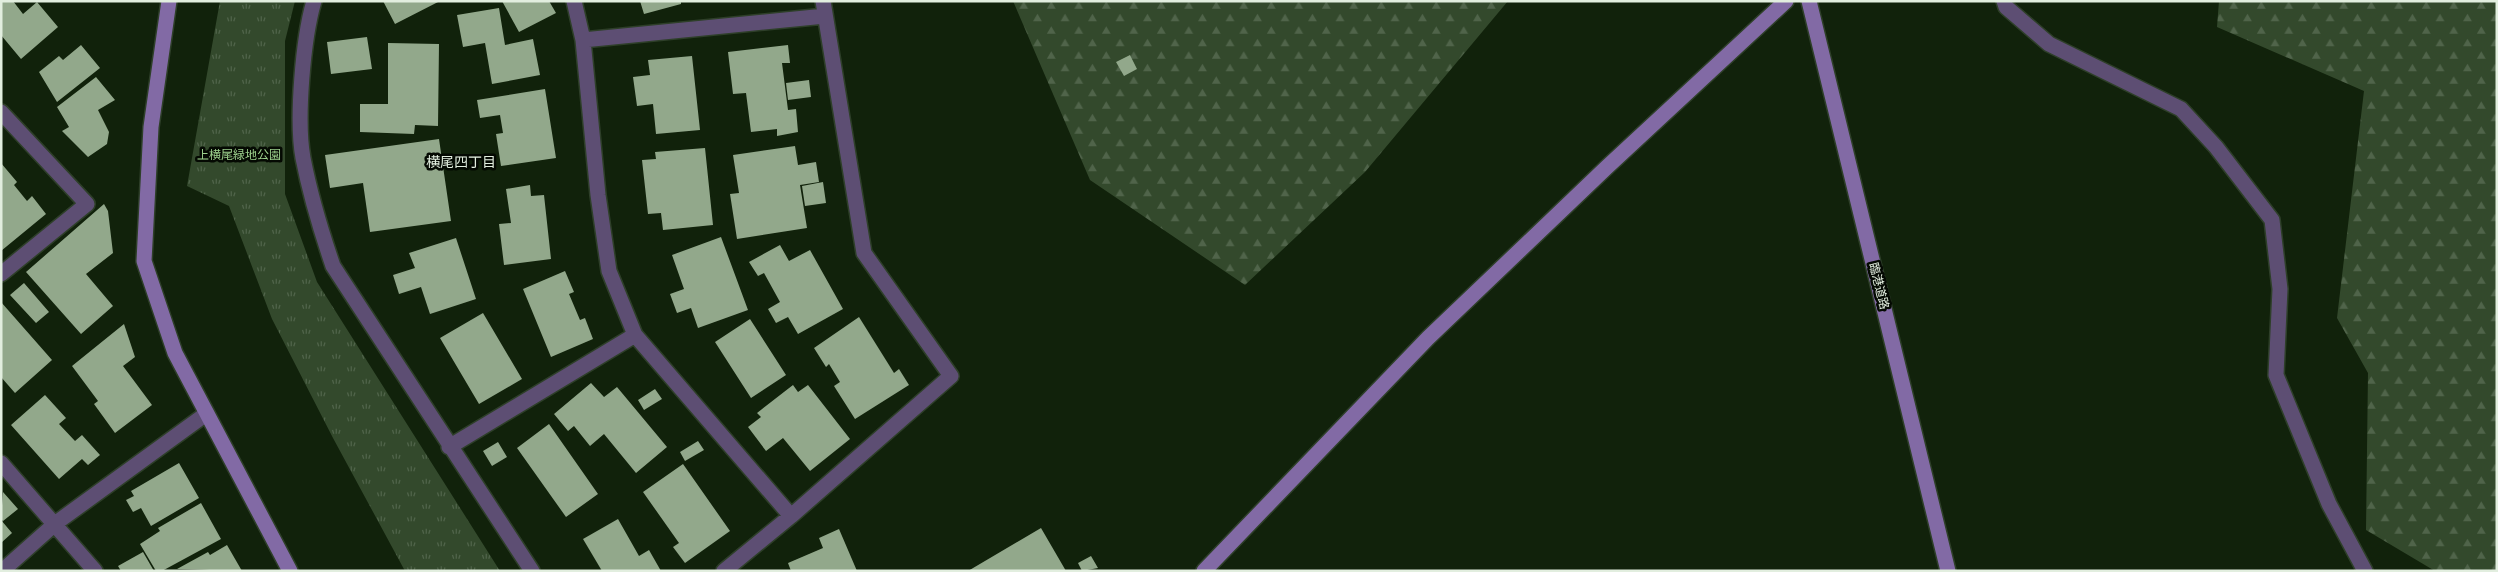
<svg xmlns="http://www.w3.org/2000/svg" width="2498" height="572" viewBox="0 0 2498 572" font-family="Arial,'Noto Sans JP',sans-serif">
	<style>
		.grass { fill: url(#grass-tufts) }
		.forest { fill: url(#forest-firs) }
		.building { fill: #92a88b }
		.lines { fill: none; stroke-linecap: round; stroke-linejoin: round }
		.street-casing { stroke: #2e3f29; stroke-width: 18 }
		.secondary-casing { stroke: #2e3f29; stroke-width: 18 }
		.street { stroke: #5d4e73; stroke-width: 15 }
		.secondary { stroke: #826aa5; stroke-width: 15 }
		.labels { text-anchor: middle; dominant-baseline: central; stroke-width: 5; stroke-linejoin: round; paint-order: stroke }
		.park-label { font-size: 12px; fill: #9dd18d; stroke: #040902 }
		.street-label { font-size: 12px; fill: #e2eedf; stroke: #040902 }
		.neighbourhood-label { font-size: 14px; fill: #e2eedf; stroke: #040902 }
	</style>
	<defs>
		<pattern id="grass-tufts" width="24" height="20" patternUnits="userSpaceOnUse" patternTransform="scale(1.25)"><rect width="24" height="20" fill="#33492c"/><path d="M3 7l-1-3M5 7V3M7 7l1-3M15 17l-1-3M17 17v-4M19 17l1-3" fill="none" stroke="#50644a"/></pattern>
		<pattern id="forest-firs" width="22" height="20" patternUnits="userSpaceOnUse" patternTransform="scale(1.25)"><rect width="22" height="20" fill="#33492c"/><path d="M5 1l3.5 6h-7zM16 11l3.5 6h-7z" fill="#50644a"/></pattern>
	</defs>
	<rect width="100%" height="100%" fill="#11220b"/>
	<path class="grass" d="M 220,1 L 295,1 L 285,41 L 285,194 L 317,282 L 500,571 L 405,571 L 333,438 L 272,319 L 229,206 L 187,186 Z"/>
	<path class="forest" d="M 1013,1 L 1508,1 L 1365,172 L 1245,285 L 1090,180 Z
		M 2219,1 L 2497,1 L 2497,571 L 2435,571 L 2366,530 L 2368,373 L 2337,318 L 2364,91 L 2217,27 Z"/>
	<path class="building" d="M 1,1 L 13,1 L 23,14 L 37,2 L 58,27 L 21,59 L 1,35 Z
		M 383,1 L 440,1 L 395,24 Z
		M 502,1 L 549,1 L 556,13 L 519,32 Z
		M 640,1 L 681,1 L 681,4 L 644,14 Z
		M 499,8 L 505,45 L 533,39 L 540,75 L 492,84 L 485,43 L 463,47 L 457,15 Z
		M 367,37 L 372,69 L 331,74 L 327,42 Z
		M 388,43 L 439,44 L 438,126 L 415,125 L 414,134 L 360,132 L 360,104 L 388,104 Z
		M 81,45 L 100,68 L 57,102 L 39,72 L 59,56 L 63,60 Z
		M 788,45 L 790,63 L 782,63 L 788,110 L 796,109 L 798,132 L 777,136 L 777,129 L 751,132 L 746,93 L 733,94 L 728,52 Z
		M 1130,55 L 1137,69 L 1124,76 L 1116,62 Z
		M 692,56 L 700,130 L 656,134 L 653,104 L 637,106 L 633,77 L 650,75 L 648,60 Z
		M 96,77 L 115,100 L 98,110 L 109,132 L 107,144 L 88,157 L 62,131 L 69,127 L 57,107 Z
		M 809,80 L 811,97 L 788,100 L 786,83 Z
		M 545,89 L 556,158 L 501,166 L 496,134 L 503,133 L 500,115 L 480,118 L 477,100 Z
		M 439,139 L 451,221 L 370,232 L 363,183 L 330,188 L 325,155 Z
		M 795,146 L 798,165 L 816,162 L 819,182 L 800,185 L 807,228 L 737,239 L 730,194 L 739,193 L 733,155 Z
		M 705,148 L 713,225 L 663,230 L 661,213 L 648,214 L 642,160 L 656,159 L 655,152 Z
		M 1,163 L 17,182 L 14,185 L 27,201 L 32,196 L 46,214 L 1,251 Z
		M 823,182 L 826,203 L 805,206 L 802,186 Z
		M 530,185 L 531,196 L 544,195 L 551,259 L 504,265 L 499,224 L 511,223 L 506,189 Z
		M 104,204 L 108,211 L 113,253 L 86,274 L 113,306 L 81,334 L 26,272 Z
		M 721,237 L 748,310 L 698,328 L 691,308 L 677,313 L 670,294 L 684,289 L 672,255 Z
		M 456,238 L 476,299 L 430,314 L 421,287 L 399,294 L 393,275 L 415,268 L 409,253 Z
		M 780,245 L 789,261 L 810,250 L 843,309 L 798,334 L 788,317 L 776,323 L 768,309 L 780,302 L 764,273 L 758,276 L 749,262 Z
		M 565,271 L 574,292 L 569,294 L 580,320 L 585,318 L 593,339 L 551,357 L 523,289 Z
		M 24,283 L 49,312 L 36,323 L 10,295 Z
		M 1,302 L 52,360 L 15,393 L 1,377 Z
		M 483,313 L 522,379 L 479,404 L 440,338 Z
		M 859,317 L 894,373 L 899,369 L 909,385 L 855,419 L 834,386 L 840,382 L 829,364 L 826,367 L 814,348 Z
		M 750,319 L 786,375 L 751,398 L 715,342 Z
		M 124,324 L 135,357 L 123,366 L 152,405 L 115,433 L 94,404 L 98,401 L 72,366 Z
		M 591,383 L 604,397 L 617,387 L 667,447 L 636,473 L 604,434 L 590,446 L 574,426 L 568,431 L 554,414 Z
		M 793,385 L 798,392 L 808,385 L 850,439 L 810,471 L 783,438 L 766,451 L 748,427 L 761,417 L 757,413 Z
		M 655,389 L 662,399 L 644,410 L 638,400 Z
		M 45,395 L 66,418 L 59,424 L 75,441 L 82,435 L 100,455 L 88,465 L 82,459 L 59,479 L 11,425 Z
		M 549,424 L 598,494 L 566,517 L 517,448 Z
		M 698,441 L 704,450 L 685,461 L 680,452 Z
		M 498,442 L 507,457 L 492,466 L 483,451 Z
		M 179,463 L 199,498 L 151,526 L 141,508 L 133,512 L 126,500 L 134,496 L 131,491 Z
		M 683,464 L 730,531 L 685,563 L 673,547 L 679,543 L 643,492 Z
		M 3,492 L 18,509 L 3,521 L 1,519 Z
		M 201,503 L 221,539 L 162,571 L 156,571 L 140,544 L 160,531 L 158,528 Z
		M 618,519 L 639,556 L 649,550 L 661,571 L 602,571 L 583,539 Z
		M 1,520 L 12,533 L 1,543 Z
		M 1041,528 L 1066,571 L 968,571 Z
		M 839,529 L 857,571 L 791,571 L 788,563 L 823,548 L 819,538 Z
		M 227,545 L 242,571 L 177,569 L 208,552 L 210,555 Z
		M 143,552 L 154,571 L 121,571 L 118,566 Z
		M 1091,556 L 1098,568 L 1082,571 L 1078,563 Z"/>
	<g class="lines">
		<g class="street-casing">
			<path id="street" d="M 314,1 C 303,38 296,120 303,158 C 310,194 321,231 333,266 L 532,571
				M 574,1 L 583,40 L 598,195 L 609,271 L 635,335 L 791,516
				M 2004,1 L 2006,7 L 2049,44 L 2181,109 L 2216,147 L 2272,220 L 2280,289 L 2276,375 L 2329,504 L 2365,571
				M 583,40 L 825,16
				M 1,112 L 87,204 L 1,274
				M 449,447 L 635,335
				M 1,463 L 95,571
				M 2,571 L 56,523 L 206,414
				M 724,571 L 791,516 L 951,376 L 864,253 L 823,1"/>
		</g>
		<g class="secondary-casing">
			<path id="secondary" d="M 169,1 L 151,127 L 144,261 L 175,353 L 290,571
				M 1809,1 L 1948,571
				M 1204,571 L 1428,338 L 1607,167 L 1786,1"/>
		</g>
		<use href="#street" class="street"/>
		<use href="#secondary" class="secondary"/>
	</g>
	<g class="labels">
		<g class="park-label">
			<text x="239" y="155">上横尾緑地公園</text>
		</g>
		<g class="street-label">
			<text transform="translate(1879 286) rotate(76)">臨港道路</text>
		</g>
		<g class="neighbourhood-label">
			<text x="461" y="162">横尾四丁目</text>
		</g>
	</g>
	<rect width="2498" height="572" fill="none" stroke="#e2eedf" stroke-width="5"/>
</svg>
